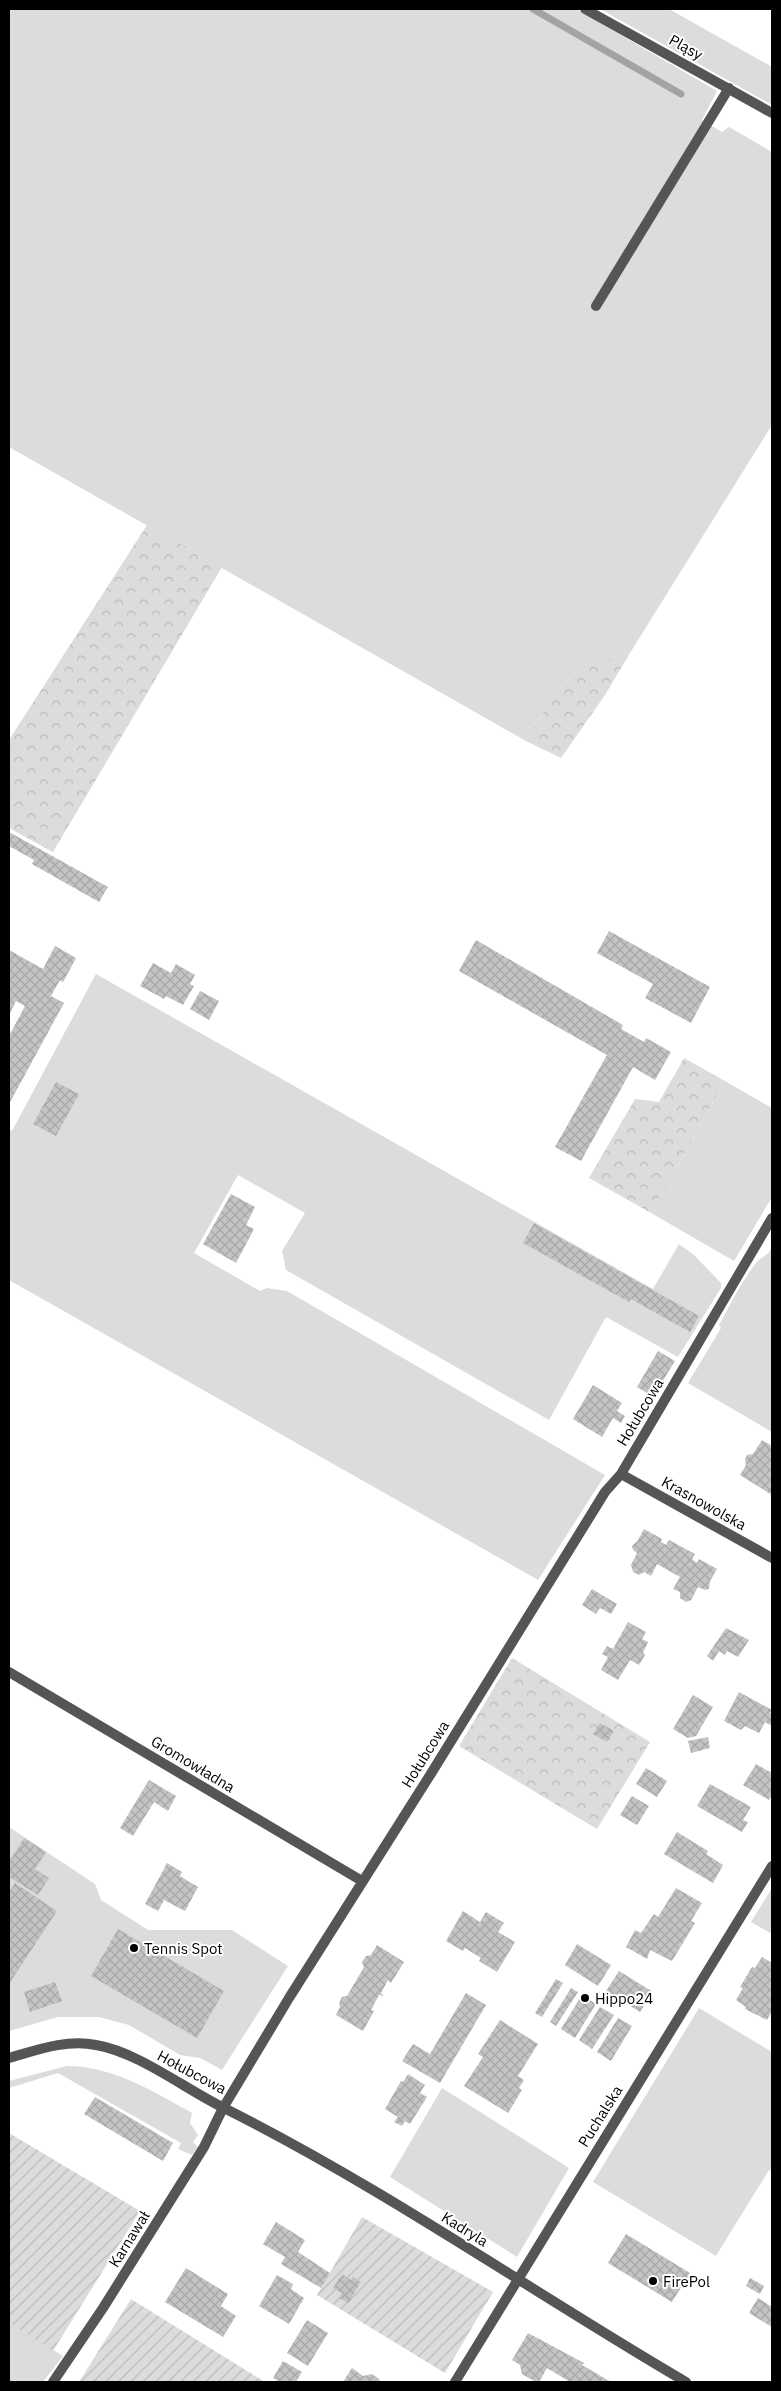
<svg xmlns="http://www.w3.org/2000/svg" width="781" height="2391" viewBox="0 0 781 2391" font-family="'IBM Plex Sans',sans-serif">
	<style>
		.green { fill: #dcdcdc }
		.forest { fill: url(#forest-crowns) }
		.garden { fill: url(#garden-furrows) }
		.lines { fill: none; stroke-linecap: round; stroke-linejoin: round }
		.stream { stroke: #a3a3a3; stroke-width: 7 }
		.building { fill: url(#building-cross-hatch) }
		.lane { stroke: #555; stroke-width: 10 }
		.street { stroke: #555; stroke-width: 10 }
		.poi-dot { fill: #000; stroke: #fff; stroke-width: 2 }
		.labels { text-anchor: middle; dominant-baseline: central; stroke-width: 4; stroke-linejoin: round; paint-order: stroke }
		.street-label { font-size: 15px; fill: #000; stroke: #fff }
		.poi-label { font-size: 15px; fill: #000; stroke: #fff; text-anchor: start }
	</style>
	<defs>
		<pattern id="forest-crowns" width="20" height="18" patternUnits="userSpaceOnUse" patternTransform="scale(1.25)"><rect width="20" height="18" fill="#dcdcdc"/><path d="M2 6a3 3 0 1 1 6 0M12 15a3 3 0 1 1 6 0" fill="none" stroke="#bbb"/></pattern>
		<pattern id="garden-furrows" width="10" height="10" patternUnits="userSpaceOnUse" patternTransform="scale(1.25)"><rect width="10" height="10" fill="#dcdcdc"/><path d="M-1 1l2-2M0 10L10 0M9 11l2-2" fill="none" stroke="#bbb"/></pattern>
		<pattern id="building-cross-hatch" width="8" height="8" patternUnits="userSpaceOnUse" patternTransform="scale(1.25)"><rect width="8" height="8" fill="#c4c4c4"/><path d="M0 0l8 8M0 8l8-8" fill="none" stroke="#a7a7a7"/></pattern>
	</defs>
	<rect width="100%" height="100%" fill="#fff"/>
	<path class="green" d="M 9,9 L 576,9 L 717,91 L 702,120 L 722,132 L 729,127 L 772,152 L 772,425 L 630,653 L 580,666 L 550,701 L 526,741 L 9,447 Z
		M 600,9 L 669,9 L 772,67 L 772,105 Z
		M 96,974 L 653,1289 L 679,1244 L 694,1255 L 721,1283 L 721,1288 L 678,1357 L 606,1317 L 549,1420 L 286,1270 L 282,1251 L 305,1213 L 238,1175 L 194,1253 L 260,1291 L 267,1288 L 287,1291 L 605,1475 L 538,1580 L 9,1280 L 9,1129 L 12,1131 Z
		M 725,1081 L 772,1108 L 772,1197 L 734,1261 L 651,1213 Z
		M 772,1248 L 772,1432 L 688,1383 L 721,1328 L 719,1325 C 730,1305 741,1282 756,1263 C 761,1257 766,1257 772,1248 Z
		M 9,1827 L 95,1884 L 101,1900 L 148,1930 L 232,1930 L 288,1966 L 222,2070 L 200,2058 L 180,2055 L 129,2025 L 99,2017 L 58,2017 L 9,2031 Z
		M 772,1888 L 772,1934 L 751,1922 Z
		M 699,2008 L 772,2052 L 772,2171 L 769,2170 L 716,2256 L 593,2182 Z
		M 67,2066 C 112,2066 153,2091 192,2113 L 190,2123 L 198,2135 L 193,2142 L 198,2147 L 192,2155 L 178,2149 L 181,2143 L 58,2073 L 9,2088 L 9,2081 Z
		M 442,2088 L 569,2168 L 517,2257 L 390,2177 Z
		M 9,2319 L 10,2323 L 63,2356 L 43,2382 L 9,2382 Z"/>
	<path class="forest" d="M 147,525 L 222,567 L 53,852 L 9,828 L 9,740 Z
		M 630,653 L 605,695 L 561,758 L 526,741 L 550,701 L 580,666 Z
		M 684,1058 L 725,1081 L 651,1213 L 589,1178 L 635,1099 L 659,1102 Z
		M 512,1658 L 650,1742 L 597,1829 L 459,1746 Z"/>
	<path class="garden" d="M 9,2133 L 140,2211 L 53,2351 L 10,2323 L 9,2319 Z
		M 362,2217 L 493,2292 L 445,2373 L 317,2295 Z
		M 131,2299 L 265,2382 L 79,2382 Z"/>
	<g class="lines">
		<path class="stream" d="M 533,9 L 681,94"/>
	</g>
	<path class="building" d="M 9,832 L 108,887 L 99,902 L 32,864 L 34,860 L 9,846 Z
		M 609,931 L 710,987 L 691,1023 L 645,998 L 653,984 L 597,953 Z
		M 476,940 L 623,1025 L 621,1029 L 644,1042 L 646,1038 L 671,1052 L 655,1080 L 633,1067 L 581,1161 L 555,1147 L 607,1055 L 459,971 Z
		M 55,946 L 76,958 L 63,982 L 60,980 L 51,996 L 64,1003 L 9,1104 L 9,1036 L 25,1006 L 16,1001 L 9,1015 L 9,950 L 43,969 Z
		M 153,963 L 171,973 L 176,964 L 195,975 L 190,984 L 194,986 L 183,1005 L 166,996 L 164,999 L 140,986 Z
		M 200,991 L 219,1001 L 209,1020 L 190,1009 Z
		M 56,1082 L 79,1094 L 56,1136 L 33,1124 Z
		M 231,1194 L 255,1207 L 246,1225 L 254,1229 L 236,1263 L 203,1244 Z
		M 534,1223 L 699,1316 L 690,1332 L 631,1299 L 629,1302 L 523,1243 Z
		M 658,1351 L 675,1361 L 653,1397 L 637,1387 Z
		M 593,1385 L 622,1403 L 617,1411 L 625,1416 L 621,1423 L 613,1418 L 602,1437 L 573,1419 Z
		M 762,1440 L 772,1446 L 772,1495 L 740,1475 L 746,1465 L 745,1459 L 747,1455 L 753,1454 Z
		M 644,1529 L 662,1539 L 661,1542 L 666,1545 L 669,1540 L 695,1554 L 692,1559 L 697,1563 L 699,1559 L 717,1569 L 710,1581 L 709,1589 L 705,1590 L 698,1587 L 691,1600 L 686,1602 L 680,1598 L 680,1592 L 673,1589 L 680,1577 L 657,1564 L 651,1576 L 644,1572 L 639,1575 L 633,1572 L 631,1565 L 637,1553 L 633,1550 L 632,1546 L 638,1540 Z
		M 592,1589 L 617,1604 L 611,1614 L 600,1608 L 596,1614 L 582,1605 Z
		M 628,1622 L 646,1632 L 642,1639 L 648,1642 L 643,1653 L 645,1655 L 639,1665 L 630,1660 L 618,1680 L 601,1670 L 608,1657 L 602,1654 L 607,1646 L 613,1649 Z
		M 726,1628 L 749,1640 L 738,1657 L 727,1651 L 725,1655 L 719,1651 L 713,1661 L 707,1656 Z
		M 739,1692 L 772,1710 L 770,1713 L 772,1715 L 772,1726 L 765,1722 L 759,1733 L 745,1726 L 741,1730 L 724,1721 Z
		M 693,1695 L 713,1707 L 696,1736 L 688,1738 L 673,1729 Z
		M 600,1723 L 614,1731 L 607,1742 L 593,1734 Z
		M 708,1737 L 710,1748 L 691,1753 L 688,1741 Z
		M 756,1764 L 772,1773 L 772,1795 L 769,1800 L 743,1785 Z
		M 646,1768 L 667,1781 L 657,1797 L 636,1784 Z
		M 149,1780 L 176,1796 L 168,1811 L 154,1802 L 133,1836 L 120,1828 Z
		M 710,1784 L 751,1807 L 743,1820 L 748,1822 L 742,1832 L 697,1806 Z
		M 632,1796 L 649,1806 L 637,1825 L 620,1815 Z
		M 677,1832 L 708,1851 L 706,1854 L 723,1865 L 713,1883 L 664,1854 Z
		M 24,1838 L 46,1852 L 35,1869 L 49,1878 L 38,1895 L 9,1877 L 9,1862 Z
		M 167,1863 L 182,1872 L 180,1876 L 198,1887 L 185,1911 L 164,1900 L 158,1911 L 145,1904 Z
		M 15,1883 L 57,1911 L 9,1984 L 9,1892 Z
		M 676,1888 L 702,1903 L 691,1921 L 695,1923 L 672,1961 L 650,1950 L 647,1959 L 626,1947 L 635,1930 L 641,1933 L 654,1914 L 658,1917 Z
		M 463,1911 L 480,1922 L 486,1912 L 504,1923 L 498,1932 L 515,1942 L 497,1972 L 479,1961 L 481,1958 L 465,1948 L 463,1951 L 446,1941 Z
		M 118,1929 L 224,1991 L 197,2038 L 91,1976 Z
		M 577,1944 L 611,1965 L 598,1986 L 565,1965 Z
		M 377,1945 L 404,1962 L 391,1983 L 388,1980 L 381,1993 L 384,1996 L 379,1995 L 371,2010 L 374,2011 L 363,2031 L 336,2015 L 340,2007 L 339,2003 L 342,1997 L 347,1996 L 364,1967 L 362,1962 L 366,1956 L 371,1955 Z
		M 762,1957 L 772,1963 L 772,2011 L 767,2020 L 745,2009 L 746,2007 L 736,2000 L 743,1988 L 740,1987 L 752,1967 L 755,1968 Z
		M 619,1971 L 653,1992 L 640,2012 L 606,1991 Z
		M 556,1979 L 563,1983 L 542,2017 L 535,2013 Z
		M 55,1982 L 62,2001 L 30,2012 L 24,1992 Z
		M 571,1988 L 578,1992 L 556,2026 L 550,2022 Z
		M 466,1993 L 486,2005 L 440,2083 L 402,2061 L 413,2044 L 430,2054 Z
		M 582,1995 L 596,2004 L 575,2038 L 561,2029 Z
		M 600,2007 L 614,2015 L 592,2049 L 579,2040 Z
		M 618,2018 L 632,2026 L 611,2061 L 597,2052 Z
		M 500,2020 L 538,2044 L 518,2076 L 524,2080 L 519,2088 L 522,2090 L 508,2113 L 464,2086 L 483,2057 L 478,2054 Z
		M 408,2074 L 425,2085 L 420,2093 L 427,2097 L 410,2124 L 405,2121 L 402,2126 L 394,2122 L 398,2117 L 385,2109 L 401,2081 L 403,2082 Z
		M 95,2097 L 173,2143 L 163,2161 L 84,2114 Z
		M 276,2222 L 305,2240 L 298,2252 L 330,2273 L 321,2288 L 281,2264 L 285,2257 L 263,2244 Z
		M 626,2234 L 690,2273 L 672,2302 L 608,2263 Z
		M 186,2268 L 228,2294 L 221,2306 L 236,2316 L 223,2337 L 165,2302 Z
		M 342,2274 L 351,2280 L 353,2277 L 361,2282 L 348,2303 L 339,2298 L 342,2293 L 333,2288 Z
		M 277,2275 L 293,2284 L 291,2289 L 304,2298 L 289,2324 L 259,2306 Z
		M 750,2278 L 764,2286 L 760,2294 L 746,2286 Z
		M 758,2298 L 772,2307 L 772,2327 L 749,2313 Z
		M 307,2320 L 328,2333 L 308,2366 L 287,2353 Z
		M 528,2333 L 584,2363 L 582,2365 L 611,2382 L 570,2382 L 547,2368 L 539,2382 L 536,2382 L 522,2374 L 520,2365 L 512,2360 Z
		M 283,2361 L 302,2372 L 296,2382 L 280,2382 L 273,2378 Z
		M 352,2368 L 363,2376 L 372,2374 L 379,2379 L 380,2382 L 343,2382 Z"/>
	<g class="lines">
		<path class="lane" d="M 585,9 L 772,113
			M 596,306 L 729,88"/>
		<path class="street" d="M 621,1474 L 772,1558
			M 9,1672 L 362,1881
			M 9,2058 C 37,2050 66,2039 96,2045 C 138,2052 185,2089 224,2108 C 384,2188 532,2292 686,2382
			M 53,2382 L 103,2308 L 204,2147 L 223,2108 L 289,1998 L 432,1772 L 605,1492 L 621,1474 L 772,1218
			M 455,2382 L 772,1866"/>
	</g>
	<g class="poi-dot">
		<circle cx="134" cy="1948" r="5"/>
		<circle cx="585" cy="1998" r="5"/>
		<circle cx="653" cy="2281" r="5"/>
	</g>
	<g class="labels">
		<g class="street-label">
			<text transform="translate(686 47) rotate(29)">Pląsy</text>
			<text transform="translate(640 1412) rotate(-59)">Hołubcowa</text>
			<text transform="translate(704 1503) rotate(29)">Krasnowolska</text>
			<text transform="translate(425 1754) rotate(-58)">Hołubcowa</text>
			<text transform="translate(193 1764) rotate(31)">Gromowładna</text>
			<text transform="translate(192 2072) rotate(28)">Hołubcowa</text>
			<text transform="translate(600 2116) rotate(-58)">Puchalska</text>
			<text transform="translate(465 2229) rotate(32)">Kadryla</text>
			<text transform="translate(129 2239) rotate(-58)">Karnawał</text>
		</g>
		<g class="poi-label">
			<text x="144" y="1948">Tennis Spot</text>
			<text x="595" y="1998">Hippo24</text>
			<text x="663" y="2281">FirePol</text>
		</g>
	</g>
	<rect width="781" height="2391" fill="none" stroke="#000000" stroke-width="20"/>
</svg>
